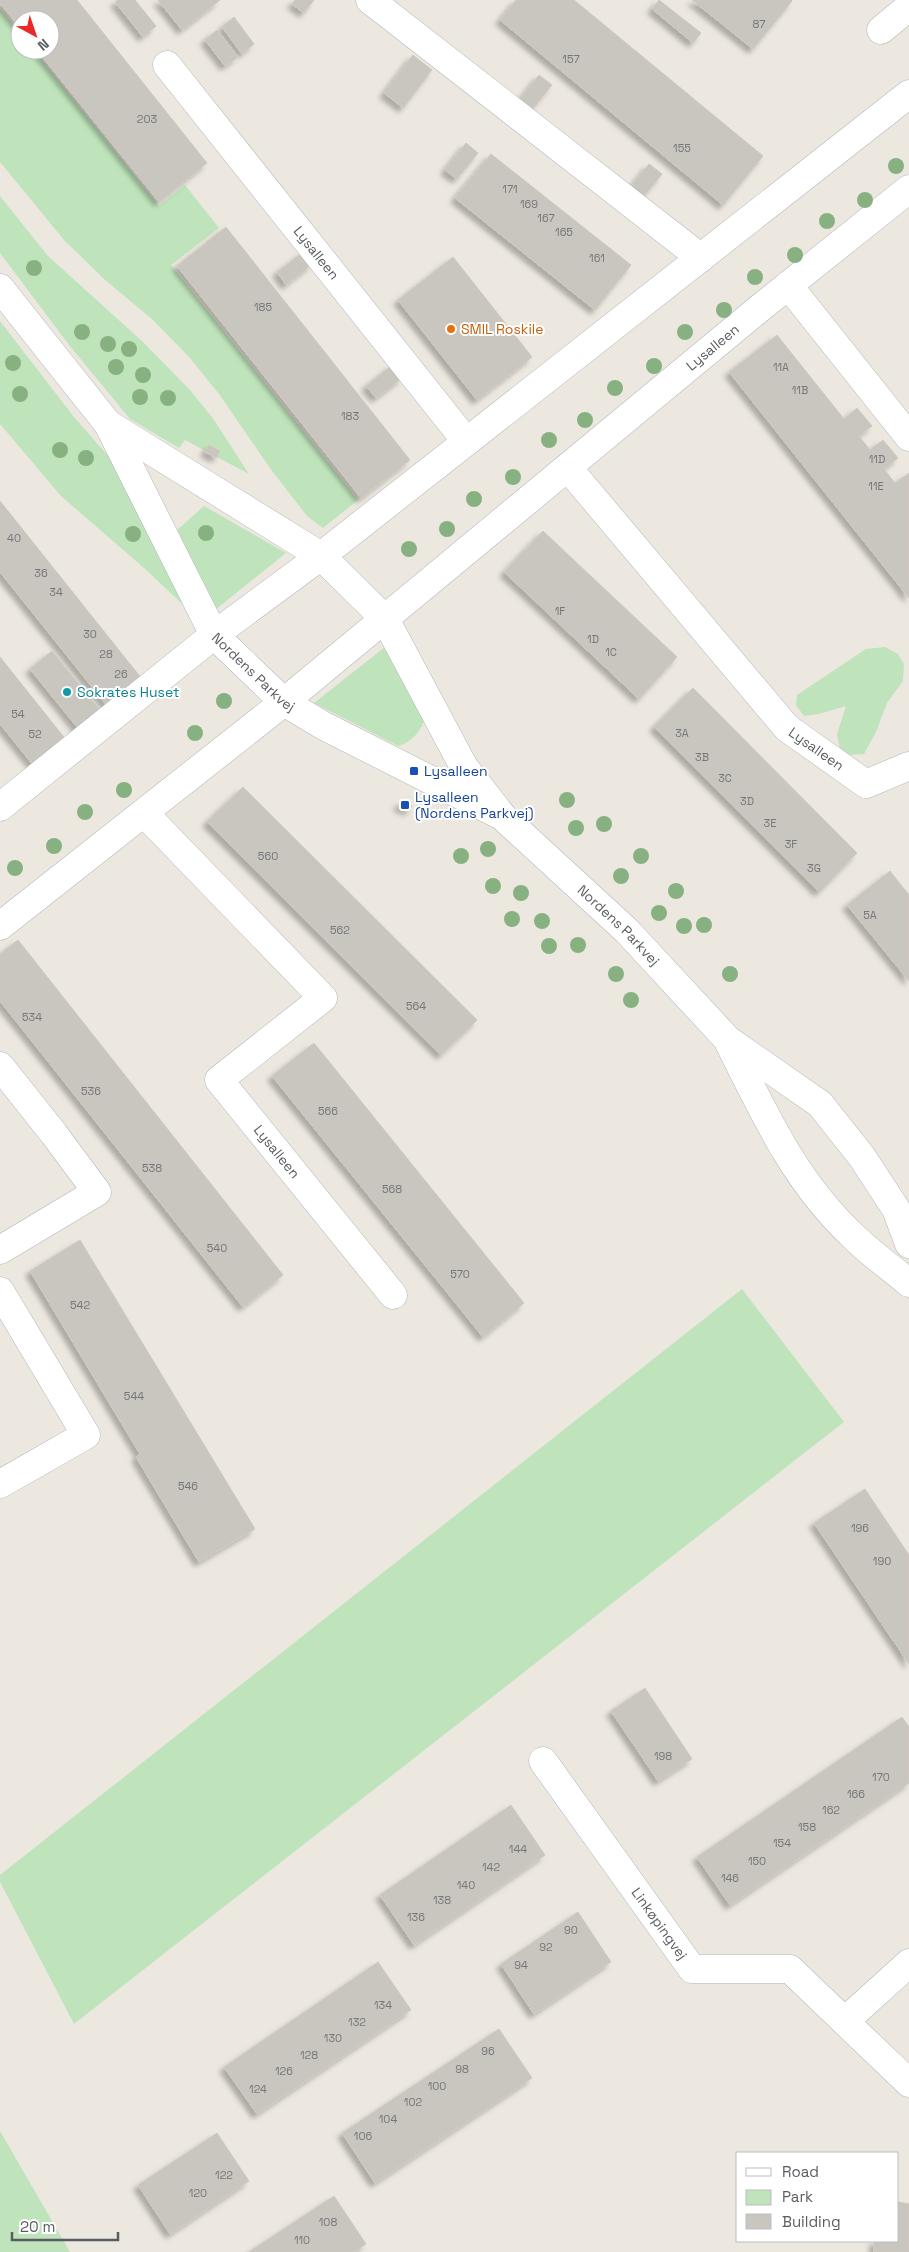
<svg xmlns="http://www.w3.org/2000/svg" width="909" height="2252" viewBox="0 0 909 2252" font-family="'Space Grotesk',sans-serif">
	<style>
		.green { fill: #bfe4bb }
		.building { fill: #c9c5bf; stroke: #d0c9be; filter: url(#shadow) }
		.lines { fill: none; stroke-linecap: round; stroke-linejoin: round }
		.minor-casing { stroke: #b3b7bb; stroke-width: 29 }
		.minor { stroke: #fff; stroke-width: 28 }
		.tree { fill: #88b181 }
		.food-dot { fill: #e8710a; stroke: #fff; stroke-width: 2 }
		.culture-dot { fill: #0f9aa8; stroke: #fff; stroke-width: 2 }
		.transit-dot { fill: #1a4fb4; stroke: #fff; stroke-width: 2 }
		.labels { text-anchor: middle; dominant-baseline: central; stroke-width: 4; stroke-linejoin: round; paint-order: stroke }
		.number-label { font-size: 11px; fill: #757778 }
		.street-label { font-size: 14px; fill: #595d61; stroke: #fff }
		.food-label { font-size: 14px; fill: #c56008; stroke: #fff; text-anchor: start }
		.culture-label { font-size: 14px; fill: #0d838f; stroke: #fff; text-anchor: start }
		.transit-label { font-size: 14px; fill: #164399; stroke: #fff; text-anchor: start }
	</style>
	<defs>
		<filter id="shadow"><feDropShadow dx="-4.5" dy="4.5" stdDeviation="2.5" flood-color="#0004"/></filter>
	</defs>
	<rect width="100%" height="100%" fill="#ece8e0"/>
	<path class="green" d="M 0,8 L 20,33 L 20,50 L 34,50 L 159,206 L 185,185 L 219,228 L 171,265 L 358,500 L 323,528 L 307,516 L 272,471 L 219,394 L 189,357 L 153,320 L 104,279 L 64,240 L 0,162 Z
		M 0,196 L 48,256 L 143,342 L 189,389 L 212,417 L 249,474 L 185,440 L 179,448 L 130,419 L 69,345 L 0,253 Z
		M 0,321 L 74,417 L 130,481 L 193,614 L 144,568 L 61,496 L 0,424 Z
		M 204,506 L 286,553 L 215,610 L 177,530 Z
		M 385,647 L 425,715 C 424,729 411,743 398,746 L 314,703 Z
		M 885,647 L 898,654 L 904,664 L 903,681 L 887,703 L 876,732 L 864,754 L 850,755 L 840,749 L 837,734 L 846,706 L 819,714 L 804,716 L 796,705 L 797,695 L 866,649 Z
		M 742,1289 L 844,1422 L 74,2024 L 0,1882 L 0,1875 Z
		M 0,2131 L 70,2252 L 0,2252 Z"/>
	<path class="building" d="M 0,0 L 77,0 L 207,163 L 159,202 L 37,50 L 50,50 L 50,20 L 20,20 L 20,28 L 0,3 Z
		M 118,0 L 135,0 L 156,26 L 143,37 L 115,2 Z
		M 158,0 L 220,0 L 182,30 Z
		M 295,0 L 314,0 L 304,13 L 292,4 Z
		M 516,0 L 574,0 L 763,156 L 723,205 L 500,20 Z
		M 659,0 L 701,33 L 693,43 L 652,9 Z
		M 692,0 L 791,0 L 792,1 L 753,49 Z
		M 234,17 L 254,44 L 242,54 L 222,27 Z
		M 217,30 L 238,57 L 225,66 L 205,40 Z
		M 413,55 L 432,70 L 403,108 L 384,93 Z
		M 539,75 L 552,85 L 531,111 L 518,102 Z
		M 466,143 L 478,153 L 457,179 L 445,170 Z
		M 491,154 L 631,265 L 595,310 L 455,198 Z
		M 649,164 L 662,174 L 640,201 L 628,191 Z
		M 226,227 L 410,460 L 361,498 L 177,266 Z
		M 303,252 L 312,264 L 286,285 L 277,272 Z
		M 453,257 L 532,357 L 477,400 L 398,300 Z
		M 777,335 L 844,419 L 857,408 L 872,426 L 859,436 L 870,450 L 883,440 L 898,458 L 884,469 L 895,483 L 909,473 L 909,598 L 729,372 Z
		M 392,365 L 402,378 L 376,398 L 366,386 Z
		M 209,445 L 220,451 L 216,458 L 205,452 Z
		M 0,501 L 142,679 L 108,707 L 0,572 Z
		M 543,531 L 677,657 L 639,699 L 504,572 Z
		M 52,651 L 103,714 L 81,732 L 30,669 Z
		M 0,657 L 67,741 L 34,766 L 0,724 Z
		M 693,688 L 857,853 L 819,892 L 654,727 Z
		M 243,787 L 477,1020 L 441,1055 L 207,822 Z
		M 401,801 L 412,806 L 409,811 L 398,806 Z
		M 890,871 L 909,895 L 909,981 L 847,905 Z
		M 18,940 L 283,1275 L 243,1307 L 0,1001 L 0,954 Z
		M 314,1043 L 524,1303 L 483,1337 L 272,1076 Z
		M 80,1240 L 255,1529 L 199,1562 L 136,1457 L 140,1454 L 30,1271 Z
		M 865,1489 L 909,1555 L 909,1664 L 814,1523 Z
		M 645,1688 L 692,1759 L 658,1781 L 611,1711 Z
		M 902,1717 L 909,1727 L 909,1783 L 730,1905 L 697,1857 Z
		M 511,1805 L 545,1855 L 414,1945 L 380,1895 Z
		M 578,1912 L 611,1962 L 534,2014 L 501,1964 Z
		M 378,1962 L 411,2010 L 257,2114 L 224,2067 Z
		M 499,2029 L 532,2078 L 375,2183 L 342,2133 Z
		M 217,2133 L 249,2181 L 170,2234 L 138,2185 Z
		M 334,2196 L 366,2244 L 354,2252 L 249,2252 Z
		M 898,2202 L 909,2204 L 909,2252 L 874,2252 L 874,2241 L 898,2241 Z"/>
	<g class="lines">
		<g class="minor-casing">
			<g id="minor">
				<path d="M 370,0 L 701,258"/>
				<path d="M 881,30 L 909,7"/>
				<path id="s1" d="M 167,65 L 466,441"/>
				<path d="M 788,285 L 909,437"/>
				<path id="s2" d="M 0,288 L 108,424 L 214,635 L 284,702 L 324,726 L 496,813"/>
				<path id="s3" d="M 108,424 L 321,556 L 385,619 L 464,767 L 503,817 L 627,931 L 728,1040 L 820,1104 L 862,1157 L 896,1209 L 909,1244"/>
				<path id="s4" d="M 568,468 L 787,728 L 866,784 L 909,766"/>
				<path d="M 0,807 L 214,635 L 321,556 L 909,94"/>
				<path id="s5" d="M 144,813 L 323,998 L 219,1080 L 393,1295"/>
				<path id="s6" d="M 0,926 L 284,702 L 760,308 L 909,189"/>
				<path d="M 729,1043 C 764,1113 795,1182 853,1236 C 870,1253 890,1267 909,1283"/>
				<path d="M 0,1066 L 54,1134 L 97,1192 L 0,1250"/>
				<path d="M 0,1291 L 86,1435 L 0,1484"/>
				<path id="s7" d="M 543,1761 L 692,1969 L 790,1969 L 909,2083"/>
				<path d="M 845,2021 L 909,1963"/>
			</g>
		</g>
		<use href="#minor" class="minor"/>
	</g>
	<g class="tree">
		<circle cx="896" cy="166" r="8"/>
		<circle cx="865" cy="200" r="8"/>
		<circle cx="827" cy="221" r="8"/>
		<circle cx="795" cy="255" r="8"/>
		<circle cx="34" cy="268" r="8"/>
		<circle cx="755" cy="277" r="8"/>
		<circle cx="724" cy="310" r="8"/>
		<circle cx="82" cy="332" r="8"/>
		<circle cx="685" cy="332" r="8"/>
		<circle cx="108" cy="344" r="8"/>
		<circle cx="129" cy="349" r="8"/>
		<circle cx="13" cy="363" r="8"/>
		<circle cx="654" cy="366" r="8"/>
		<circle cx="116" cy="367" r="8"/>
		<circle cx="143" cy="375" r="8"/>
		<circle cx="615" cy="388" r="8"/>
		<circle cx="20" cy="394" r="8"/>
		<circle cx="140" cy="397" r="8"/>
		<circle cx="168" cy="398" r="8"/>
		<circle cx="585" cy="420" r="8"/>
		<circle cx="549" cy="440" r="8"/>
		<circle cx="60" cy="450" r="8"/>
		<circle cx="86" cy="458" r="8"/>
		<circle cx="513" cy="477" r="8"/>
		<circle cx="474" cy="499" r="8"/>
		<circle cx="447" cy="529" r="8"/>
		<circle cx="206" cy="533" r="8"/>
		<circle cx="133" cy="534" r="8"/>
		<circle cx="409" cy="549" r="8"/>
		<circle cx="224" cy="701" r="8"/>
		<circle cx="195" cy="733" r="8"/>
		<circle cx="124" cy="790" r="8"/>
		<circle cx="567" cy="800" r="8"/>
		<circle cx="85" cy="812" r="8"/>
		<circle cx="604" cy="824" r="8"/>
		<circle cx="576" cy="828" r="8"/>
		<circle cx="54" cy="846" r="8"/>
		<circle cx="488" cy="849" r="8"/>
		<circle cx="461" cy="856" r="8"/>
		<circle cx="641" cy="856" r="8"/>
		<circle cx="15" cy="868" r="8"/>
		<circle cx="621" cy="876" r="8"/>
		<circle cx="493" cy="886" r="8"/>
		<circle cx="676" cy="891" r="8"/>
		<circle cx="521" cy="893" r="8"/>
		<circle cx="659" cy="913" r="8"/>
		<circle cx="512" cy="919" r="8"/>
		<circle cx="542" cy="921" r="8"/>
		<circle cx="704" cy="925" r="8"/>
		<circle cx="684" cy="926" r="8"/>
		<circle cx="578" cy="945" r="8"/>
		<circle cx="549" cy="946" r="8"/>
		<circle cx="616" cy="974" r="8"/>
		<circle cx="730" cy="974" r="8"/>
		<circle cx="631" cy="1000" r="8"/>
	</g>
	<circle class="food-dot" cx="451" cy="329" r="5"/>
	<circle class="culture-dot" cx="67" cy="692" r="5"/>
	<g class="transit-dot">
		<rect x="409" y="766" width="10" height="10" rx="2.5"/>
		<rect x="400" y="800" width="10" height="10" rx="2.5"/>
	</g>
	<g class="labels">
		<g class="number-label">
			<text x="759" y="24">87</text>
			<text x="571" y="59">157</text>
			<text x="147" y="119">203</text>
			<text x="682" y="148">155</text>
			<text x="510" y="189">171</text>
			<text x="529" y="204">169</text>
			<text x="546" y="218">167</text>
			<text x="564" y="232">165</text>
			<text x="597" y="258">161</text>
			<text x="263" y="307">185</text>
			<text x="781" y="367">11A</text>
			<text x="800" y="390">11B</text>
			<text x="350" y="416">183</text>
			<text x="877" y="459">11D</text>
			<text x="876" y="486">11E</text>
			<text x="14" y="538">40</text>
			<text x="41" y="573">36</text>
			<text x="56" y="592">34</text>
			<text x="560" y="611">1F</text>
			<text x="90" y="634">30</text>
			<text x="593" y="639">1D</text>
			<text x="611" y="652">1C</text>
			<text x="106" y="654">28</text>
			<text x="121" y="674">26</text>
			<text x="18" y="714">54</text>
			<text x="682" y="733">3A</text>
			<text x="35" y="734">52</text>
			<text x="702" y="757">3B</text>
			<text x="725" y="778">3C</text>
			<text x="747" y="801">3D</text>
			<text x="770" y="823">3E</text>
			<text x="791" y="844">3F</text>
			<text x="268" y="856">560</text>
			<text x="814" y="868">3G</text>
			<text x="870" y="915">5A</text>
			<text x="340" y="930">562</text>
			<text x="416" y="1006">564</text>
			<text x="32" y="1017">534</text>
			<text x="91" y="1091">536</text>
			<text x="328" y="1111">566</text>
			<text x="152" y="1168">538</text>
			<text x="392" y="1189">568</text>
			<text x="217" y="1248">540</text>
			<text x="460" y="1274">570</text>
			<text x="80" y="1305">542</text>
			<text x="134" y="1396">544</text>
			<text x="188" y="1486">546</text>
			<text x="860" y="1528">196</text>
			<text x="882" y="1561">190</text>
			<text x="663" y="1756">198</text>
			<text x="881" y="1777">170</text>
			<text x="856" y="1794">166</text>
			<text x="831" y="1810">162</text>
			<text x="807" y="1827">158</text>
			<text x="782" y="1843">154</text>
			<text x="518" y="1849">144</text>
			<text x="757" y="1861">150</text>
			<text x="491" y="1867">142</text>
			<text x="730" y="1878">146</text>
			<text x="466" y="1885">140</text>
			<text x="442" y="1900">138</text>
			<text x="416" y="1917">136</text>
			<text x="571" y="1930">90</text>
			<text x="546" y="1947">92</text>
			<text x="521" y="1965">94</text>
			<text x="383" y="2005">134</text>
			<text x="357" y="2022">132</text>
			<text x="333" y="2038">130</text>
			<text x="488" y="2051">96</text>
			<text x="309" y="2055">128</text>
			<text x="462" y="2069">98</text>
			<text x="284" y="2071">126</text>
			<text x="437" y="2086">100</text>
			<text x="258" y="2089">124</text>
			<text x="413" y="2102">102</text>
			<text x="388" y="2119">104</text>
			<text x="363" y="2136">106</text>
			<text x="224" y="2175">122</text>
			<text x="198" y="2193">120</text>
			<text x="328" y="2222">108</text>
			<text x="302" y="2240">110</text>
		</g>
		<g class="street-label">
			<text stroke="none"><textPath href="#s1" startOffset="240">Lysalleen</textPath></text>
			<text stroke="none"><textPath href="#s6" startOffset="918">Lysalleen</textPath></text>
			<text stroke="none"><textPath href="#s2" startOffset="464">Nordens Parkvej</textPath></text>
			<text stroke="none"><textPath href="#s4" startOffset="376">Lysalleen</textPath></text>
			<text stroke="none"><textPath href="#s3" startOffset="730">Nordens Parkvej</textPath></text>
			<text stroke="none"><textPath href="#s5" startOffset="482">Lysalleen</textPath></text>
			<text stroke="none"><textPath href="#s7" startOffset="200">Linkøpingvej</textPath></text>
		</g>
		<g class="food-label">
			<text x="461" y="329">SMIL Roskile</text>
		</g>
		<g class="culture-label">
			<text x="77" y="692">Sokrates Huset</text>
		</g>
		<g class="transit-label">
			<text x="424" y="771">Lysalleen</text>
			<text x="415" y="797">Lysalleen<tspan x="415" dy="16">(Nordens Parkvej)</tspan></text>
		</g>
	</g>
	<rect x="736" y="2152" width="162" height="90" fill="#ffffff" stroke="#bdbec0"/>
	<rect x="746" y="2168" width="25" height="8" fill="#ffffff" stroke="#bdbec0"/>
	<text x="782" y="2177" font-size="15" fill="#595d61">Road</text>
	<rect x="746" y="2190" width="25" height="15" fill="#bfe4bb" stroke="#bdbec0"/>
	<text x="782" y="2202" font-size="15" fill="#595d61">Park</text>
	<rect x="746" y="2214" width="25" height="15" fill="#c9c5bf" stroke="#bdbec0"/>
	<text x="782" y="2227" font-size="15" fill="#595d61">Building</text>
	<g transform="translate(35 35) rotate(140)"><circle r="24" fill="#ffffff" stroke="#bdbec0"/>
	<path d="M0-4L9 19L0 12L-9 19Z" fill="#e92929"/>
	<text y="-8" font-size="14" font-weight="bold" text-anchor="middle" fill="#595d61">N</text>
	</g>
	<path d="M12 2232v8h106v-8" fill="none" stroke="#595d61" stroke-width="2.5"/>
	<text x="20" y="2232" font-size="15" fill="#595d61" stroke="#ffffff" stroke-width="4" paint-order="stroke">20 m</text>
</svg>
